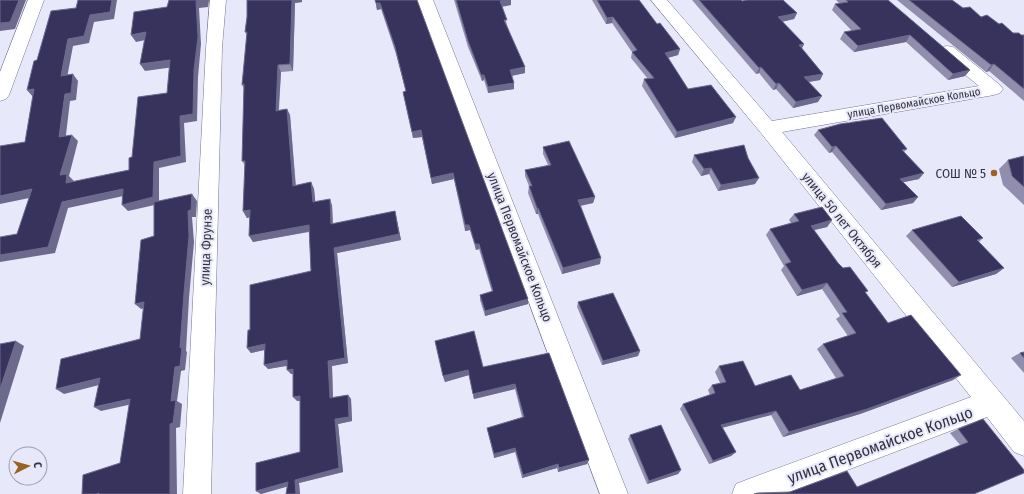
<svg xmlns="http://www.w3.org/2000/svg" width="1024" height="494" viewBox="0 0 1024 494" font-family="'Fira Sans Condensed',sans-serif">
	<style>
		.lines { fill: none; stroke-linecap: round; stroke-linejoin: round }
		.minor-casing { stroke: #757490; stroke-width: 1 }
		.minor { fill: #fff; fill-rule: evenodd }
		.wall { fill: #908eac }
		.shaded-wall { fill: #6c698c }
		.building { fill: #37335c; stroke: #6c698c }
		.poi-dot { fill: #9a611f; stroke: #e8e8fb; stroke-width: 1.5 }
		.labels { text-anchor: middle; dominant-baseline: central; stroke-width: 4; stroke-linejoin: round; paint-order: stroke }
		.far-street-label { font-size: 11px; fill: #33323e; stroke: #e8e8fb }
		.poi-label { font-size: 13px; fill: #33323e; stroke: #e8e8fb; text-anchor: end }
		.street-label { font-size: 13px; fill: #33323e; stroke: #e8e8fb }
		.near-street-label { font-size: 16px; fill: #33323e; stroke: #e8e8fb }
	</style>
	<rect width="100%" height="100%" fill="#e8e8fb"/>
	<g class="lines">
		<g class="minor-casing">
			<path id="minor" d="M 28,0 L 44,0 L 9,95 L 6,99 L 0,101 L 0,72 Z
				M 210,0 L 226,0 L 222,48 L 211,494 L 183,494 L 206,48 Z
				M 417,0 L 433,0 L 628,494 L 600,494 Z
				M 651,0 L 667,0 L 772,121 L 979,86 L 941,55 L 939,51 L 941,47 L 947,46 L 953,47 L 1000,85 L 1003,89 L 1000,93 L 994,95 L 782,132 L 1024,421 L 1024,456 L 1014,452 L 987,417 L 784,494 L 732,494 L 736,484 L 746,480 L 971,397 L 761,133 Z"/>
		</g>
		<use href="#minor" class="minor"/>
	</g>
	<path class="wall" d="M 247,0 L 302,0 L 302,2 L 295,3 L 293,71 L 281,72 L 279,110 L 287,109 L 290,115 L 296,186 L 311,182 L 314,189 L 315,201 L 332,205 L 333,224 L 395,211 L 401,240 L 337,253 L 348,363 L 332,366 L 333,398 L 348,395 L 351,399 L 352,421 L 338,424 L 343,472 L 299,483 L 300,494 L 286,494 L 287,486 L 261,494 L 256,491 L 300,452 L 300,401 L 297,401 L 293,374 L 291,374 L 287,366 L 268,369 L 264,350 L 251,353 L 247,348 L 250,330 L 311,271 L 309,232 L 253,242 L 250,217 L 247,218 L 243,211 L 245,165 L 242,161 L 244,88 L 242,85 L 247,35 L 245,32 L 247,17 Z
		M 375,0 L 417,0 L 528,304 L 485,316 L 480,300 L 480,295 L 492,292 L 479,249 L 476,250 L 470,230 L 465,231 L 454,179 L 432,184 L 422,137 L 413,138 L 403,92 L 406,92 L 396,54 L 381,9 L 377,10 Z
		M 454,0 L 511,0 L 511,5 L 502,6 L 507,25 L 525,73 L 512,76 L 514,89 L 488,93 L 484,80 L 482,81 L 468,47 Z
		M 592,0 L 639,0 L 657,24 L 680,49 L 678,55 L 668,58 L 688,89 L 733,123 L 675,138 L 642,86 L 644,79 L 648,79 L 631,58 L 632,52 L 612,23 L 606,24 Z
		M 692,0 L 741,0 L 742,1 L 797,13 L 794,19 L 782,22 L 804,44 L 802,48 L 823,74 L 820,80 L 809,82 L 818,102 L 793,108 L 776,89 L 773,90 L 759,73 L 756,74 Z
		M 836,0 L 888,0 L 970,70 L 965,76 L 948,80 L 906,42 L 854,52 L 840,39 L 844,32 L 852,31 L 832,10 L 835,4 L 839,3 Z
		M 897,0 L 952,0 L 963,8 L 1013,33 L 1021,35 L 1024,35 L 1024,101 L 989,71 L 986,72 Z
		M 818,130 L 907,149 L 904,152 L 919,179 L 903,182 L 918,197 L 913,203 L 881,210 L 832,152 L 829,153 L 814,135 Z
		M 543,147 L 595,197 L 593,203 L 581,206 L 600,264 L 562,274 L 538,214 L 536,214 L 528,193 L 529,186 L 525,176 L 525,170 L 548,165 L 543,154 Z
		M 694,155 L 748,158 L 755,184 L 718,191 L 709,174 L 701,176 L 692,162 Z
		M 1024,156 L 1024,205 L 1003,185 L 999,169 L 1008,160 Z
		M 794,214 L 832,220 L 827,227 L 814,230 L 838,263 L 866,293 L 888,323 L 953,380 L 860,414 L 783,437 L 771,415 L 722,428 L 736,452 L 731,456 L 709,464 L 680,409 L 683,404 L 710,395 L 708,390 L 712,385 L 720,383 L 715,372 L 719,366 L 755,386 L 800,390 L 836,378 L 817,349 L 823,344 L 848,336 L 836,319 L 840,316 L 822,289 L 797,296 L 781,270 L 784,266 L 766,235 L 770,229 L 791,223 L 789,220 Z
		M 912,230 L 983,238 L 979,242 L 1004,268 L 996,274 L 952,287 L 906,236 Z
		M 578,302 L 640,351 L 638,356 L 602,365 L 577,307 Z
		M 1024,352 L 1024,373 L 1011,358 L 1020,353 Z
		M 549,353 L 589,460 L 587,464 L 558,472 L 557,468 L 522,478 L 515,452 L 494,458 L 488,432 L 487,428 L 522,417 L 515,389 L 474,399 L 469,375 L 445,382 L 443,376 Z
		M 958,429 L 1024,473 L 790,492 L 857,487 L 960,445 L 950,433 Z
		M 630,435 L 681,470 L 678,474 L 647,484 L 628,439 Z"/>
	<path class="shaded-wall" d="M 19,0 L 26,0 L 15,29 L 0,31 L 0,23 Z
		M 112,0 L 117,0 L 114,19 L 94,22 L 89,43 L 73,46 L 66,83 L 61,76 L 68,39 L 90,15 Z
		M 203,0 L 209,0 L 208,7 L 199,8 L 201,44 L 198,77 L 197,121 L 184,123 L 186,162 L 159,168 L 159,204 L 128,211 L 122,205 L 154,162 L 180,116 L 196,1 Z
		M 292,0 L 302,0 L 302,2 L 295,3 L 293,71 L 290,64 Z
		M 507,0 L 511,0 L 511,5 L 501,7 L 500,1 Z
		M 376,3 L 380,3 L 381,9 L 377,10 Z
		M 797,13 L 794,19 L 775,23 L 778,17 Z
		M 613,17 L 612,23 L 606,24 L 607,18 Z
		M 146,32 L 150,39 L 136,42 L 131,35 Z
		M 910,35 L 906,42 L 854,52 L 858,46 Z
		M 804,44 L 801,50 L 799,45 Z
		M 680,49 L 678,55 L 663,59 L 665,53 Z
		M 170,60 L 174,67 L 145,71 L 140,64 Z
		M 994,64 L 989,71 L 986,72 L 991,65 Z
		M 278,65 L 281,72 L 278,117 L 276,111 Z
		M 525,67 L 525,73 L 510,76 L 510,70 Z
		M 761,67 L 759,73 L 756,74 L 759,68 Z
		M 970,70 L 965,76 L 948,80 L 953,74 Z
		M 73,74 L 78,81 L 76,100 L 70,101 L 65,143 L 59,137 L 65,94 Z
		M 823,74 L 820,80 L 801,83 L 804,77 Z
		M 481,75 L 484,75 L 484,80 L 482,81 Z
		M 514,83 L 514,89 L 488,93 L 488,87 Z
		M 779,83 L 776,89 L 773,90 L 776,84 Z
		M 34,89 L 33,97 L 27,90 Z
		M 822,96 L 818,102 L 793,108 L 796,102 Z
		M 287,109 L 290,115 L 296,192 L 293,186 Z
		M 736,117 L 733,123 L 675,138 L 677,132 Z
		M 421,130 L 422,137 L 413,138 L 412,132 Z
		M 72,135 L 78,141 L 69,176 L 74,181 L 72,190 L 66,183 L 60,175 Z
		M 836,146 L 832,152 L 829,153 L 832,147 Z
		M 711,168 L 709,174 L 701,176 L 704,169 Z
		M 453,173 L 454,179 L 432,184 L 431,178 Z
		M 924,173 L 919,179 L 895,184 L 900,179 Z
		M 759,178 L 755,184 L 718,191 L 721,185 Z
		M 311,182 L 314,189 L 316,208 L 313,202 Z
		M 32,189 L 39,196 L 0,204 L 0,196 Z
		M 123,189 L 128,195 L 68,208 L 55,253 L 0,262 L 0,255 L 62,202 Z
		M 192,194 L 197,201 L 196,217 L 192,217 L 194,242 L 189,298 L 186,351 L 187,352 L 185,370 L 181,371 L 177,401 L 182,404 L 180,427 L 176,428 L 177,494 L 170,494 L 170,424 L 171,401 L 175,367 L 180,348 L 188,211 Z
		M 595,197 L 593,203 L 577,206 L 578,200 Z
		M 918,197 L 913,203 L 881,210 L 886,204 Z
		M 330,199 L 332,205 L 333,230 L 331,224 Z
		M 537,208 L 538,208 L 538,214 L 536,214 Z
		M 250,210 L 254,216 L 247,218 L 243,211 Z
		M 395,211 L 401,240 L 337,253 L 348,363 L 332,366 L 333,402 L 330,398 L 328,361 L 334,248 Z
		M 832,220 L 827,227 L 806,232 L 811,226 Z
		M 309,225 L 312,231 L 253,242 L 249,236 Z
		M 465,225 L 469,225 L 470,230 L 465,231 Z
		M 475,244 L 479,244 L 479,249 L 476,250 Z
		M 601,258 L 600,264 L 562,274 L 563,268 Z
		M 1004,268 L 996,274 L 952,287 L 959,282 Z
		M 827,283 L 822,289 L 797,296 L 802,290 Z
		M 528,299 L 528,304 L 485,316 L 485,311 Z
		M 144,302 L 150,307 L 141,309 L 135,304 Z
		M 16,341 L 24,346 L 0,423 L 0,389 Z
		M 265,344 L 269,349 L 251,353 L 247,348 Z
		M 640,351 L 638,356 L 602,365 L 603,361 Z
		M 287,360 L 291,365 L 268,369 L 264,365 Z
		M 293,369 L 297,373 L 291,374 L 287,370 Z
		M 468,370 L 469,375 L 445,382 L 443,376 Z
		M 961,375 L 953,380 L 860,414 L 783,437 L 789,432 Z
		M 100,378 L 107,383 L 64,394 L 56,389 Z
		M 515,384 L 515,389 L 474,399 L 473,394 Z
		M 348,395 L 351,399 L 352,421 L 338,424 L 343,472 L 299,483 L 300,494 L 296,494 L 295,480 L 335,419 Z
		M 300,396 L 304,400 L 297,401 L 293,397 Z
		M 130,399 L 137,403 L 101,411 L 94,407 Z
		M 776,411 L 771,415 L 717,429 L 721,425 Z
		M 515,448 L 515,452 L 494,458 L 494,454 Z
		M 736,452 L 731,456 L 709,464 L 713,461 Z
		M 589,460 L 587,464 L 558,472 L 559,468 Z
		M 558,464 L 557,468 L 522,478 L 523,475 Z
		M 681,470 L 678,474 L 647,484 L 649,481 Z
		M 288,482 L 293,485 L 261,494 L 256,491 Z"/>
	<path class="building" d="M 0,0 L 19,0 L 10,22 L 0,23 Z
		M 78,0 L 112,0 L 110,12 L 90,15 L 84,36 L 68,39 L 61,76 L 73,74 L 71,93 L 65,94 L 59,137 L 72,135 L 60,175 L 67,174 L 66,183 L 129,170 L 129,158 L 132,157 L 138,97 L 167,93 L 170,60 L 140,64 L 146,32 L 131,35 L 134,12 L 167,7 L 169,0 L 203,0 L 196,1 L 198,37 L 194,70 L 193,114 L 180,116 L 181,156 L 154,162 L 153,197 L 122,205 L 123,189 L 62,202 L 48,247 L 0,255 L 0,237 L 17,234 L 32,189 L 0,196 L 0,146 L 25,142 L 34,89 L 27,90 L 34,61 L 37,60 L 51,11 L 76,8 Z
		M 247,0 L 292,0 L 290,64 L 278,65 L 276,111 L 287,109 L 293,186 L 311,182 L 313,202 L 330,199 L 331,224 L 395,211 L 399,234 L 334,248 L 345,358 L 328,361 L 330,398 L 348,395 L 349,417 L 335,419 L 339,468 L 295,480 L 296,494 L 286,494 L 288,482 L 256,491 L 256,463 L 300,452 L 300,396 L 293,397 L 293,369 L 287,370 L 287,360 L 264,365 L 265,344 L 247,348 L 248,330 L 250,330 L 250,285 L 311,271 L 309,225 L 249,236 L 250,210 L 243,211 L 245,161 L 242,161 L 244,84 L 242,85 L 247,32 L 245,32 L 247,17 Z
		M 375,0 L 417,0 L 528,299 L 485,311 L 480,295 L 493,291 L 479,244 L 475,244 L 469,225 L 465,225 L 453,173 L 431,178 L 421,130 L 412,132 L 403,92 L 406,91 L 395,47 L 380,3 L 376,3 Z
		M 456,0 L 507,0 L 500,1 L 507,20 L 504,20 L 525,67 L 510,70 L 514,83 L 488,87 L 484,75 L 481,75 L 468,41 Z
		M 597,0 L 639,0 L 657,24 L 660,23 L 680,49 L 665,53 L 688,89 L 711,85 L 736,117 L 677,132 L 644,79 L 654,78 L 632,52 L 637,50 L 613,17 L 607,18 Z
		M 699,0 L 741,0 L 742,1 L 747,0 L 783,0 L 797,13 L 778,17 L 804,44 L 799,45 L 823,74 L 804,77 L 822,96 L 796,102 L 779,83 L 776,84 L 761,67 L 759,68 Z
		M 846,0 L 888,0 L 970,70 L 953,74 L 910,35 L 858,46 L 844,32 L 861,29 L 835,4 L 848,2 Z
		M 909,0 L 952,0 L 963,8 L 970,7 L 981,17 L 987,15 L 999,24 L 1002,23 L 1013,33 L 1019,33 L 1021,35 L 1024,35 L 1024,89 L 994,64 L 991,65 Z
		M 882,118 L 907,149 L 902,150 L 924,173 L 900,179 L 918,197 L 886,204 L 836,146 L 832,147 L 818,130 L 840,124 Z
		M 569,141 L 595,197 L 578,200 L 601,258 L 563,268 L 538,208 L 537,208 L 529,186 L 532,186 L 525,170 L 551,165 L 543,147 Z
		M 744,145 L 748,158 L 759,178 L 721,185 L 711,168 L 704,169 L 694,155 Z
		M 1024,156 L 1024,187 L 1012,176 L 1008,160 Z
		M 192,194 L 191,210 L 188,211 L 189,236 L 184,293 L 180,348 L 182,347 L 180,366 L 175,367 L 171,401 L 176,400 L 173,423 L 170,424 L 170,494 L 99,494 L 99,493 L 96,494 L 82,494 L 83,475 L 120,463 L 130,399 L 94,407 L 100,378 L 56,389 L 61,359 L 140,339 L 144,302 L 135,304 L 141,240 L 154,236 L 154,202 Z
		M 822,207 L 832,220 L 811,226 L 838,263 L 843,268 L 850,267 L 868,291 L 865,292 L 888,323 L 911,315 L 961,375 L 867,409 L 789,432 L 776,411 L 721,425 L 736,452 L 713,461 L 683,404 L 715,393 L 712,385 L 726,382 L 719,366 L 743,361 L 755,386 L 791,375 L 800,390 L 844,376 L 823,344 L 856,333 L 842,313 L 847,312 L 827,283 L 802,290 L 785,264 L 791,262 L 770,229 L 799,221 L 794,214 Z
		M 961,216 L 983,238 L 977,240 L 1004,268 L 959,282 L 912,230 Z
		M 613,293 L 640,351 L 603,361 L 578,302 Z
		M 474,331 L 483,367 L 549,353 L 589,460 L 559,468 L 558,464 L 523,475 L 515,448 L 494,454 L 487,428 L 524,417 L 515,384 L 473,394 L 468,370 L 443,376 L 435,341 Z
		M 16,341 L 0,389 L 0,344 Z
		M 1024,352 L 1024,358 L 1020,353 Z
		M 983,419 L 1024,470 L 1024,473 L 974,494 L 754,494 L 758,493 L 790,492 L 847,471 L 857,487 L 968,442 L 958,429 Z
		M 661,425 L 681,470 L 649,481 L 630,435 Z"/>
	<circle class="poi-dot" cx="994" cy="173" r="4"/>
	<g class="labels">
		<g class="far-street-label">
			<text transform="translate(914 103) rotate(-10)">улица Первомайское Кольцо</text>
		</g>
		<g class="poi-label">
			<text x="986" y="173">СОШ № 5</text>
		</g>
		<g class="street-label">
			<text transform="translate(842 220) rotate(51)">улица 50 лет Октября</text>
			<text transform="translate(206 247) rotate(-88)">улица Фрунзе</text>
			<text transform="translate(520 247) rotate(69)">улица Первомайское Кольцо</text>
		</g>
		<g class="near-street-label">
			<text transform="translate(880 445) rotate(-20)">улица Первомайское Кольцо</text>
		</g>
	</g>
	<g transform="translate(28 466) rotate(84)"><circle r="19" fill="#e8e8fb" stroke="#a09faf"/>
	<path d="M0-3L7 15L0 10L-7 15Z" fill="#9a611f"/>
	<text y="-6" font-size="11" font-weight="bold" text-anchor="middle" fill="#33323e">С</text>
	</g>
</svg>
